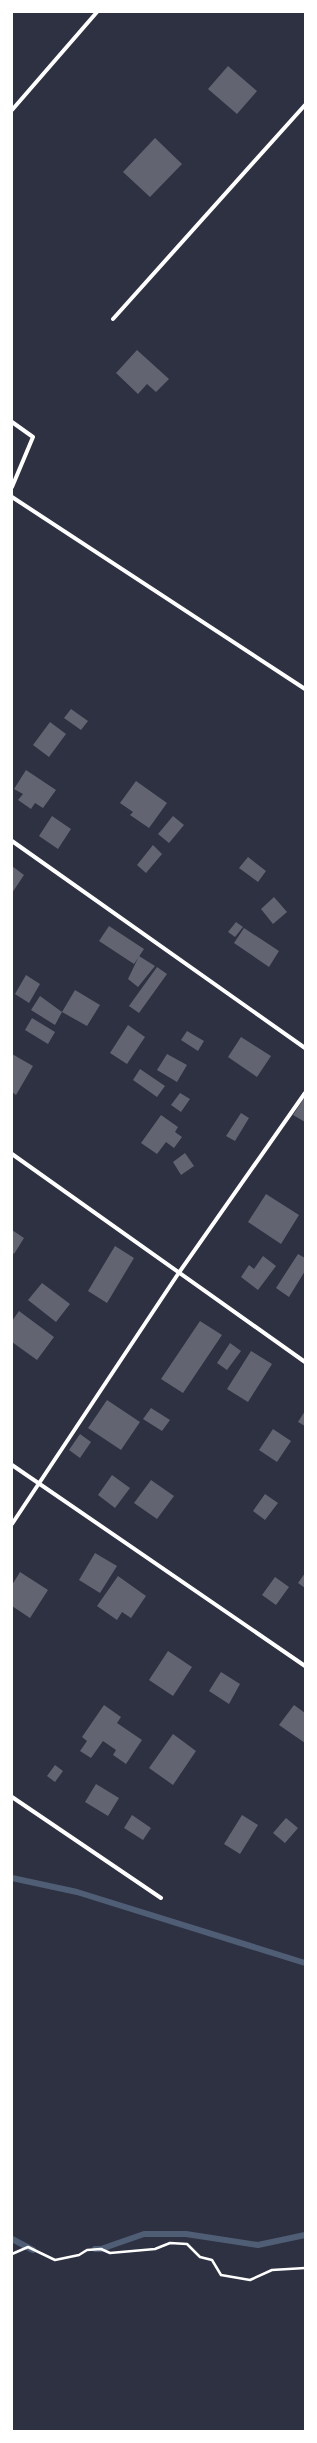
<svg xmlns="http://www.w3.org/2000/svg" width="317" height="2443" viewBox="0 0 317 2443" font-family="'DejaVu Sans',sans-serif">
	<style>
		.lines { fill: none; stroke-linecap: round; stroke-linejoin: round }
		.stream { stroke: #4f5d75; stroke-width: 6 }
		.building { fill: #626471 }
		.path { stroke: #fff; stroke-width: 2.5 }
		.minor { stroke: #fff; stroke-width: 4 }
	</style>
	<rect width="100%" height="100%" fill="#2d3142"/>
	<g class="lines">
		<path class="stream" d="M 12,1878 L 77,1892 L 305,1963
			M 12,2239 L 33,2250
			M 95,2249 L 101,2249 L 144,2234 L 186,2234 L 258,2245 L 305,2235"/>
	</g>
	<path class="building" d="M 228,66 L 257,91 L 237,114 L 208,89 Z
		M 155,138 L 182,164 L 150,197 L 123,172 Z
		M 137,350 L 169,379 L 156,392 L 147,384 L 138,394 L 116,373 Z
		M 71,709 L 88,721 L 81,730 L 64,718 Z
		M 50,722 L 66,734 L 49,757 L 33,745 Z
		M 26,770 L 56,790 L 43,808 L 35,803 L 31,809 L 18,800 L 23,794 L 14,789 Z
		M 136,781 L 167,803 L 149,828 L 130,815 L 133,812 L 120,803 Z
		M 52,816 L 71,829 L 58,849 L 39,836 Z
		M 173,816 L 184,825 L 169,843 L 158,834 Z
		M 153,845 L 162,854 L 146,873 L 137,865 Z
		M 248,857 L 266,871 L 258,882 L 239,868 Z
		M 12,866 L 24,875 L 12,893 Z
		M 274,897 L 287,912 L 273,924 L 261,909 Z
		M 236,922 L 243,927 L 235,937 L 228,932 Z
		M 109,926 L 144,949 L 134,964 L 99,941 Z
		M 244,928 L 279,951 L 269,967 L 234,943 Z
		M 139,956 L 155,966 L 138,987 L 128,979 Z
		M 157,967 L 167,974 L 139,1013 L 129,1006 Z
		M 26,975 L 40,984 L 29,1003 L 15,994 Z
		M 75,990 L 100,1005 L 87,1026 L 62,1012 L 55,1025 L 31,1010 L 40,996 L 62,1012 Z
		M 32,1018 L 55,1032 L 48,1044 L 25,1030 Z
		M 128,1025 L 145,1037 L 127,1064 L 110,1053 Z
		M 187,1031 L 204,1041 L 198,1051 L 181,1040 Z
		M 241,1037 L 271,1056 L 257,1077 L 228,1057 Z
		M 12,1054 L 33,1066 L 16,1095 L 12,1092 Z
		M 167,1054 L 187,1065 L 177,1082 L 157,1070 Z
		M 140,1069 L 165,1086 L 157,1097 L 133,1080 Z
		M 180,1093 L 190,1099 L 181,1112 L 171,1105 Z
		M 305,1097 L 305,1122 L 293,1115 Z
		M 241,1113 L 249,1118 L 235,1141 L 226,1136 Z
		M 161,1115 L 178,1127 L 175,1132 L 182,1137 L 174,1148 L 166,1142 L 157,1154 L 141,1143 Z
		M 185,1153 L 194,1166 L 181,1175 L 173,1162 Z
		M 266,1194 L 299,1215 L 281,1244 L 248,1222 Z
		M 12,1230 L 24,1238 L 14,1254 L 12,1252 Z
		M 115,1246 L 134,1258 L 107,1303 L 88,1291 Z
		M 298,1254 L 305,1258 L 305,1271 L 289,1297 L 276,1288 Z
		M 263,1256 L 276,1266 L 258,1290 L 241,1277 L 249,1265 L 254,1269 Z
		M 42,1283 L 70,1304 L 56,1322 L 28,1300 Z
		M 19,1311 L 54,1337 L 37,1360 L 12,1342 L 12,1321 Z
		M 200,1321 L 222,1335 L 183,1393 L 161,1379 Z
		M 230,1343 L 241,1351 L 227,1370 L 217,1363 Z
		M 251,1351 L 272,1364 L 248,1402 L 227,1389 Z
		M 107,1400 L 140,1422 L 121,1450 L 88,1428 Z
		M 151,1408 L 170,1420 L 162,1431 L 143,1419 Z
		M 305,1411 L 305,1426 L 298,1422 Z
		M 273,1429 L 291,1441 L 277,1462 L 259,1450 Z
		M 80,1434 L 91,1442 L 80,1458 L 69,1450 Z
		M 112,1475 L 130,1488 L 115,1508 L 98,1495 Z
		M 151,1480 L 174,1496 L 157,1519 L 134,1503 Z
		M 265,1494 L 278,1503 L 265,1520 L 253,1511 Z
		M 95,1553 L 117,1566 L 100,1593 L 79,1580 Z
		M 20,1572 L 48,1590 L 30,1618 L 12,1606 L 12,1585 Z
		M 305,1573 L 305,1588 L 298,1583 Z
		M 118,1576 L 146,1596 L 131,1618 L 122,1612 L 117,1620 L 97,1606 Z
		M 275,1577 L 289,1587 L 276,1605 L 262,1595 Z
		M 168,1651 L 192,1667 L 173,1696 L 149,1680 Z
		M 221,1672 L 240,1684 L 229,1704 L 209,1691 Z
		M 104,1705 L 121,1717 L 117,1723 L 142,1740 L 126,1764 L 113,1755 L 116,1750 L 103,1741 L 91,1758 L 80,1751 L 87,1741 L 82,1737 Z
		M 294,1705 L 305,1713 L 305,1743 L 279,1725 Z
		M 173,1734 L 196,1751 L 173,1785 L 149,1768 Z
		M 55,1765 L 63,1771 L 55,1782 L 47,1776 Z
		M 96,1784 L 119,1798 L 108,1816 L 85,1802 Z
		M 132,1815 L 151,1828 L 143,1840 L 124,1828 Z
		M 242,1815 L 258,1825 L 240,1854 L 224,1844 Z
		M 286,1818 L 298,1828 L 285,1843 L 273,1833 Z"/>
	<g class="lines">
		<path class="path" d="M 12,2254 L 28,2247 L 55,2260 L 79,2255 L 87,2250 L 101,2249 L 110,2253 L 155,2249 L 170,2243 L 187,2244 L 200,2257 L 212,2260 L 221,2275 L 250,2280 L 272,2270 L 305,2268"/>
		<path class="minor" d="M 12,110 L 97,12
			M 113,319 L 305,105
			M 12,422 L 33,437 L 12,487
			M 12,497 L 305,689
			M 12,841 L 305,1048
			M 12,1154 L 305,1362
			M 12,1465 L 305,1666
			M 12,1524 L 178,1274 L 305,1093
			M 12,1797 L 161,1898"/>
	</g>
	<rect width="317" height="2443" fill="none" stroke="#ffffff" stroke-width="26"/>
</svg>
